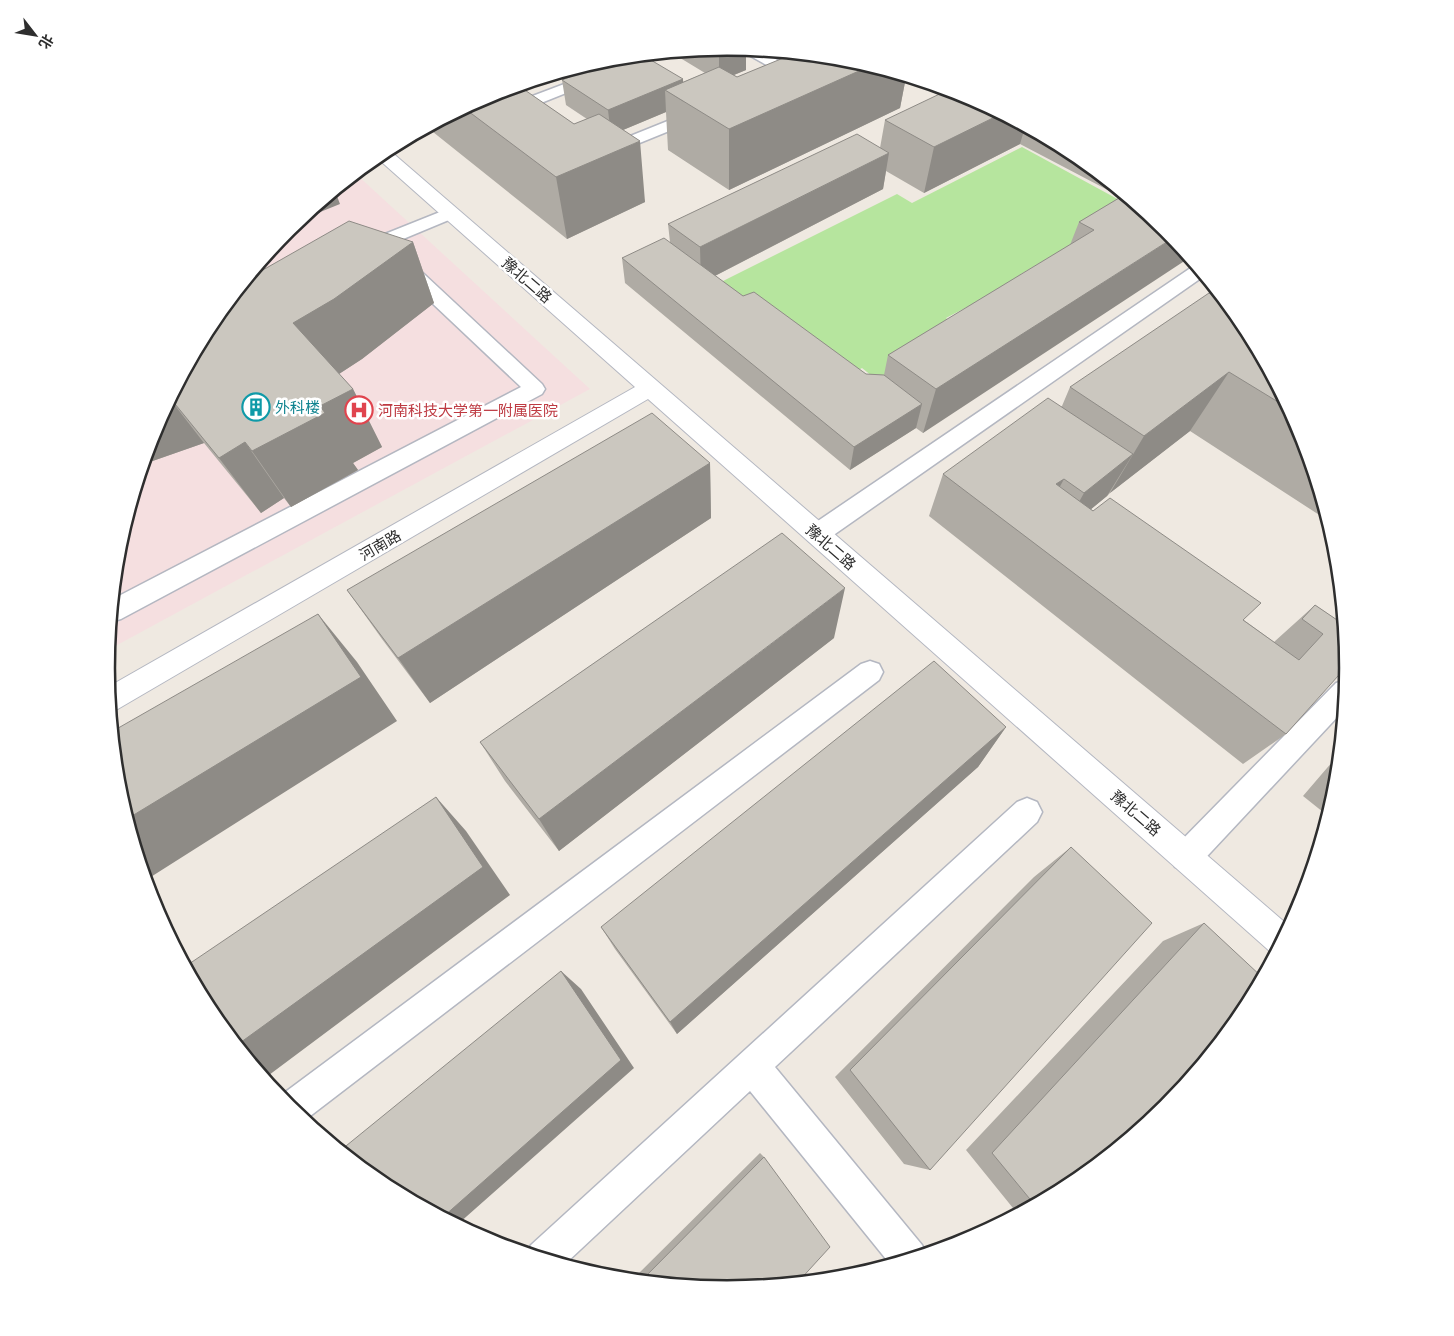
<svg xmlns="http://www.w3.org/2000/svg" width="1454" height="1336" viewBox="0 0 1454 1336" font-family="Poppins,'Noto Sans SC',sans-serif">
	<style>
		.medical { fill: #f5dfe0 }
		.green { fill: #b6e59e }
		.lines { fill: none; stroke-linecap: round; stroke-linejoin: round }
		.lane-casing { stroke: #b4b7c1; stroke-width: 3 }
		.street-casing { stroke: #b4b7c1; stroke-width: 2 }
		.lane { fill: #fff; fill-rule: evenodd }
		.street { fill: #fff; fill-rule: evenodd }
		.wall { fill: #afaba4; fill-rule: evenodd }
		.shaded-wall { fill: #8e8b86 }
		.building { fill: #cbc7bf; stroke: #8e8b86 }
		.labels { text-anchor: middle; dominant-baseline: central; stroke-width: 5; stroke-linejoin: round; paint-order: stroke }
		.street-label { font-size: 15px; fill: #2e2e2e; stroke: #fff }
		.culture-label { font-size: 15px; fill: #0d838f; stroke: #fff; text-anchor: start }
		.health-label { font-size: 15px; fill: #be3a42; stroke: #fff; text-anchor: start }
		.rim { fill: none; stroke: #2e2e2e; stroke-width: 2.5 }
	</style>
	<rect width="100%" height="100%" fill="#efe9e1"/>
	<path class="medical" d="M 356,174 L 590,389 L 108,650 L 118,547 L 154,430 L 211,323 L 288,229 Z"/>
	<path class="green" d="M 1022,147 L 1134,208 L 1021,274 L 982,317 L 967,307 L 946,318 L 960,329 L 877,380 L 862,368 L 844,378 L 721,282 L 897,194 L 912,203 Z"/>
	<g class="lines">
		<g class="lane-casing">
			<path id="lane" d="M 743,49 L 762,51 L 811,80 L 804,84 L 799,83 L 745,53 Z
				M 596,72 L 601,73 L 603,76 L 601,79 L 531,107 L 540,115 L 538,118 L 526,118 L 511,106 L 514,103 Z
				M 700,108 L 706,110 L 708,113 L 706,116 L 610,155 L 598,155 L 596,152 L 598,149 Z
				M 450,208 L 456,209 L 459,213 L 456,217 L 367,254 L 355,254 L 352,250 L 355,246 Z
				M 403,259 L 410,261 L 542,384 L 545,389 L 542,394 L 121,619 L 111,622 L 113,599 L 521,387 L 396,269 L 394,265 L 396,261 Z
				M 1195,265 L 1204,276 L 825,541 L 817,543 L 809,541 L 805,534 L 809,527 Z
				M 870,661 L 879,664 L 883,672 L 879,680 L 305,1120 L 280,1096 L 861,664 Z
				M 1346,680 L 1343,711 L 1197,867 L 1186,872 L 1175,867 L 1171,857 L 1175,847 L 1336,683 Z
				M 1027,798 L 1037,802 L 1042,812 L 1037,822 L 775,1067 L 922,1245 L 926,1253 L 890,1264 L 750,1091 L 565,1264 L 527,1253 L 531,1245 L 1017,802 Z"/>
		</g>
		<g class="street-casing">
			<path id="street" d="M 388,149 L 1289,926 L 1274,955 L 648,399 L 111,713 L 108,687 L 635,387 L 376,157 Z"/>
		</g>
		<use href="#lane" class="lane"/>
		<use href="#street" class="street"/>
	</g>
	<path class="wall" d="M 719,48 L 719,55 L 727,48 L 746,49 L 746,70 L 734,75 L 737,77 L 790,56 L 785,53 L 848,59 L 906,77 L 900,108 L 729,190 L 668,150 L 666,112 L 623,130 L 645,202 L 567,239 L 428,128 L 490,95 L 591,64 L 524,90 L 574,124 L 587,119 L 566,105 L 562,80 L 683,79 L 683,82 L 705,73 L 672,53 Z
		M 915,80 L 941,88 L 935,90 Z
		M 965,95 L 1072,152 L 1166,229 L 923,433 L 916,428 L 850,470 L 625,283 L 622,258 L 670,242 L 668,224 L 880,148 L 885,120 ZM 1020,144 L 1121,197 L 1079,222 L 1070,245 L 888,355 L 884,375 L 866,374 L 743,296 L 715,276 L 883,189 L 886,171 L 924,193 Z
		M 413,242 L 434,303 L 362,359 L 339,374 L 353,389 L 382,447 L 353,463 L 358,470 L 291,507 L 284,498 L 261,513 L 204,443 L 144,464 L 154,430 L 211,323 Z
		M 1219,295 L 1243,324 L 1300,431 L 1327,520 L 1190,431 L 1110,493 L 1107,496 L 1091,509 L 1274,642 L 1315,605 L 1343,624 L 1286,734 L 1243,764 L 929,516 L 943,474 L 1062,406 L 1070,387 L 1218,297 Z
		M 710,463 L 711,518 L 430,703 L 382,639 L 347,590 Z
		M 834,638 L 559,851 L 505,781 L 480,742 Z
		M 1006,727 L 978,767 L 677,1034 L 615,949 L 601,927 Z
		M 1339,754 L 1336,789 L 1328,816 L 1303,796 Z
		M 1071,847 L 930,1170 L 904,1164 L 835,1077 L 1034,877 Z
		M 1204,923 L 1071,1184 L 1017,1213 L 966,1150 L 1163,941 Z
		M 760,1153 L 764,1157 L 727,1288 L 633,1279 Z"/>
	<path class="shaded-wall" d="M 719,48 L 727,48 L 746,49 L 746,70 L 719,81 Z
		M 591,64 L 478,107 L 490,95 Z
		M 870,66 L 906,77 L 900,108 L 729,190 L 729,129 Z
		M 683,79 L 684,102 L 665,90 L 666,112 L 611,135 L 608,110 Z
		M 936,86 L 941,88 L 935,90 Z
		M 1001,114 L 1025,127 L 1020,144 L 924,193 L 934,147 Z
		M 640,141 L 645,202 L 567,239 L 556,177 Z
		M 889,153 L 883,189 L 701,283 L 700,247 Z
		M 335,191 L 340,204 L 298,221 Z
		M 1173,238 L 1189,258 L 923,433 L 936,389 Z
		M 413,242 L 434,303 L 362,359 L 325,383 L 293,323 Z
		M 1229,372 L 1190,431 L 1110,493 L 1144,436 Z
		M 353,389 L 382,447 L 353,463 L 358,470 L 291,507 L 252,451 L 320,406 Z
		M 170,399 L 204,443 L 144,464 L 154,430 Z
		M 922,404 L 916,428 L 850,470 L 854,447 Z
		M 245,442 L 284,498 L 261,513 L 219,458 Z
		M 1133,454 L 1107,496 L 1061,534 L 1084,493 Z
		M 710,463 L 711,518 L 430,703 L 398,658 Z
		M 1064,479 L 1042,520 L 1056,484 Z
		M 845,588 L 834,638 L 559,851 L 539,819 Z
		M 318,614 L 357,662 L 397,721 L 146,880 L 127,819 Z
		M 1006,727 L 978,767 L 677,1034 L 670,1022 Z
		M 436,797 L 466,831 L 510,895 L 265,1078 L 237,1045 Z
		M 561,971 L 581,989 L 634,1068 L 458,1224 L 443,1217 Z"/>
	<path class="building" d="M 793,54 L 848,59 L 870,66 L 729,129 L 665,90 L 719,67 L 737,77 Z
		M 644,56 L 683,79 L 608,110 L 562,80 L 617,58 Z
		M 519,86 L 574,124 L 599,114 L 640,141 L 556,177 L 464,108 L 490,95 Z
		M 948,90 L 965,95 L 1001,114 L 934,147 L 885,120 Z
		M 857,134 L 889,153 L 700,247 L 668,224 Z
		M 1124,195 L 1166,229 L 1173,238 L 936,389 L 888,355 L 1094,230 L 1079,222 Z
		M 349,221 L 413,242 L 334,299 L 293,323 L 353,389 L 320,406 L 325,413 L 252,451 L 245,442 L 219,458 L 171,399 L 211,323 L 247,279 Z
		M 664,238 L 743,296 L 754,292 L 866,374 L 884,375 L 922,404 L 854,447 L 622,258 Z
		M 1209,293 L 1225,301 L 1243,324 L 1288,408 L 1229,372 L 1144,436 L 1070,387 Z
		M 1048,398 L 1133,454 L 1084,493 L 1064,479 L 1056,484 L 1093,511 L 1110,498 L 1261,603 L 1243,620 L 1299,660 L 1323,634 L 1302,619 L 1315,605 L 1343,624 L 1347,666 L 1286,734 L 943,474 Z
		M 652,413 L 710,463 L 398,658 L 347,590 Z
		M 782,533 L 845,588 L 539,819 L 480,742 Z
		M 318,614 L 361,677 L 127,819 L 118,789 L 113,731 Z
		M 934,661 L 1006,727 L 670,1022 L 601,927 Z
		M 436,797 L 483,867 L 237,1045 L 211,1012 L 186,966 Z
		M 1071,847 L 1152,923 L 930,1170 L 850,1070 Z
		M 1204,923 L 1262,977 L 1243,1013 L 1166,1107 L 1071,1184 L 1034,1204 L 992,1153 Z
		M 561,971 L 621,1060 L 443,1217 L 382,1184 L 341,1150 Z
		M 764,1157 L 830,1247 L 798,1282 L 727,1288 L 642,1280 Z"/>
	<defs>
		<g id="building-ring" transform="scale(1.4375)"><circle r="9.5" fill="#fff" stroke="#0f9aa8" stroke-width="1.5"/><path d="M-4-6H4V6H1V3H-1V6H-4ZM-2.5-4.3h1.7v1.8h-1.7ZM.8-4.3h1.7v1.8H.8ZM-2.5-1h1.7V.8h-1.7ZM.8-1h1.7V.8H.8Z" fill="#0f9aa8"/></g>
		<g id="hospital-ring" transform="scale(1.4375)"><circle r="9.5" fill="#fff" stroke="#e0444e" stroke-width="1.5"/><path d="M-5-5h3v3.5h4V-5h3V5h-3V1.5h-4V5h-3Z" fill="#e0444e"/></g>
	</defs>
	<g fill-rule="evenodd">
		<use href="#building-ring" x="256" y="407"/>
		<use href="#hospital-ring" x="359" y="410"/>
	</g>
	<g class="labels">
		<g class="street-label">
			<text transform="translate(527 280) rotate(41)">豫北二路</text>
			<text transform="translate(380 545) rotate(-30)">河南路</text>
			<text transform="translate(831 547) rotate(41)">豫北二路</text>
			<text transform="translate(1136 813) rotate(41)">豫北二路</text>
		</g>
		<g class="culture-label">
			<text x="275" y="407">外科楼</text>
		</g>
		<g class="health-label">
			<text x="378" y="410">河南科技大学第一附属医院</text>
		</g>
	</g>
	<path d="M0 0H1454V1336H0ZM115 668a612 612 0 1 1 1224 0a612 612 0 1 1-1224 0Z" fill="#fff" fill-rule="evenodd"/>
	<path class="rim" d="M115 668a612 612 0 1 1 1224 0a612 612 0 1 1-1224 0Z"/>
	<g transform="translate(35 35) rotate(121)" stroke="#ffffff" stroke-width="4" paint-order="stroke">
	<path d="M0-4L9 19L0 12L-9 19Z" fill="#2e2e2e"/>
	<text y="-8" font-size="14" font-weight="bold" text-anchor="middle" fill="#2e2e2e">北</text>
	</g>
</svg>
